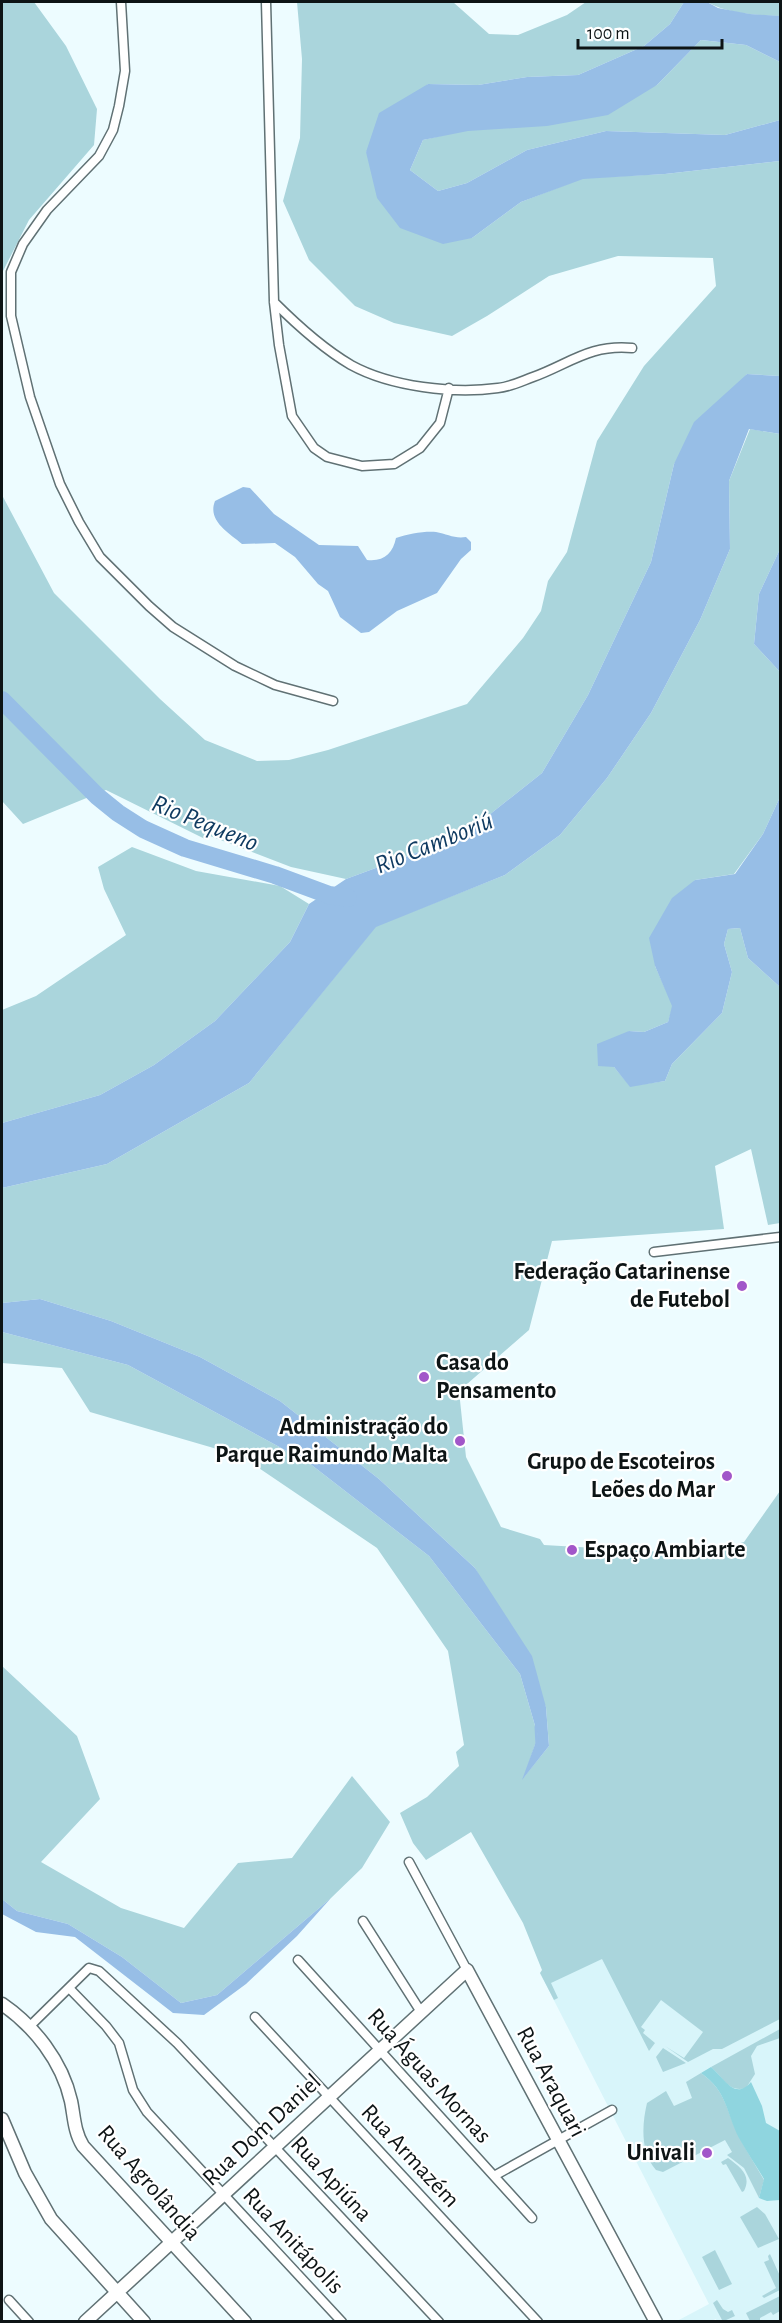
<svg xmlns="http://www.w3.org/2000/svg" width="782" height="2323" viewBox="0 0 782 2323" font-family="'Alegreya Sans',sans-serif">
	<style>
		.built { fill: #d8f5fa }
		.green { fill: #aad5dc }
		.forest { fill: #8fd5df }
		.water { fill: #97bee6 }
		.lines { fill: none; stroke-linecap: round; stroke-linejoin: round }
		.stream { stroke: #97bee6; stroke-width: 3 }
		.river { stroke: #97bee6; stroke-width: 18 }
		.street-casing { stroke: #607174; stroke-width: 11 }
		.secondary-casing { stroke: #607174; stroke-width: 15 }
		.street { stroke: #fff; stroke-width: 8 }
		.secondary { stroke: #fff; stroke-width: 12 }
		.poi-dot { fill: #a256c9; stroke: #fff; stroke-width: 2 }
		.labels { text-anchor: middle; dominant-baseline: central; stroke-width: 4.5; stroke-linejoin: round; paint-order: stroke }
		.poi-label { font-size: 24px; font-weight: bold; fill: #0d1415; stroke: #fff; text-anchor: end }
		.street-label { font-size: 24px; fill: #0d1415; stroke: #fff }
		.water-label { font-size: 26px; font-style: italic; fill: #103b61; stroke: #fff }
	</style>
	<rect width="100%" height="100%" fill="#edfcff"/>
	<path class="built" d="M 610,1946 L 780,1985 L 780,2321 L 717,2322 L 716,2319 L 711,2321 L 677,2321 L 709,2304 L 540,1973 Z"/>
	<path class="green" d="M 2,2 L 34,2 L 66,46 L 97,109 L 94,145 L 29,220 L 2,273 Z
		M 297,2 L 453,2 L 489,34 L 518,35 L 567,15 L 586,2 L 684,2 L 670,24 L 644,46 L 578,75 L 527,77 L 478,85 L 428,84 L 366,152 L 472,238 L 521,202 L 583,178 L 665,174 L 780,161 L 780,376 L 747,374 L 674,464 L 651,562 L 588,695 L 542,773 L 489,815 L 427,849 L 346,879 L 291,867 L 210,836 L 207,840 L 106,790 L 23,824 L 2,801 L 2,495 L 54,593 L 160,699 L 205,740 L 257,761 L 289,760 L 328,750 L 467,704 L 523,638 L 541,611 L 548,581 L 567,552 L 597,441 L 644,366 L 716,286 L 713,258 L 618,256 L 549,276 L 487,316 L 452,336 L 394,323 L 355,306 L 309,260 L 283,201 L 300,138 L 302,59 Z
		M 707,2 L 780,2 L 780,16 C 755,15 729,14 707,2 Z
		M 701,40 L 746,45 L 780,62 L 780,120 L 725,135 L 606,131 L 527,150 L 467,183 L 438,191 L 410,170 L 423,140 L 657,85 Z
		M 750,429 L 780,434 L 780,549 L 759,594 L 754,644 L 780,672 L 780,797 L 763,834 L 734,874 L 695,880 L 655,966 L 673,1006 L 668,1022 L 644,1032 L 629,1031 L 614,1067 L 630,1086 L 665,1081 L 672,1064 L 722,1013 L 732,972 L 724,944 L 728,929 L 740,928 L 748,958 L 780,987 L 780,1223 L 768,1225 L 751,1149 L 715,1166 L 724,1229 L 552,1241 L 529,1330 L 459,1391 L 466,1457 L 501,1527 L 540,1539 L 544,1545 L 698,1554 L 744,1542 L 780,1491 L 780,2019 L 722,2049 L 713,2049 L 688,2062 L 665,2046 L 684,2058 L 703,2032 L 661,2000 L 641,2027 L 645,2030 L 643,2033 L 655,2043 L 649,2051 L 602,1959 L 551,1983 L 558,1998 L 554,2000 L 540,1973 L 542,1970 L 523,1923 L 471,1832 L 426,1860 L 413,1843 L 400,1813 L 427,1797 L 459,1766 L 456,1752 L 464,1745 L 448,1651 L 377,1548 L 241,1456 L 90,1412 L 62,1368 L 2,1363 L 2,1332 L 128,1365 L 309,1463 L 429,1556 L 520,1674 L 538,1736 L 524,1777 L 549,1746 L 546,1707 L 475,1568 L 379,1479 L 280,1401 L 200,1357 L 111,1321 L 40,1299 L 2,1303 L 2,1188 L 107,1164 L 249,1083 L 376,926 L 505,875 L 560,835 L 607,778 L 651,713 L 700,620 L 730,549 L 729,481 Z
		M 132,847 L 196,871 L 280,886 L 309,904 L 290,942 L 215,1021 L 154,1065 L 100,1095 L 2,1123 L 2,1010 L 36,996 L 126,935 L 104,889 L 98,867 Z
		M 2,1666 L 77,1736 L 100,1799 L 41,1862 L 121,1908 L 184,1928 L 238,1863 L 292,1858 L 352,1776 L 390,1822 L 362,1868 L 331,1898 L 217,1995 L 181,2003 L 122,1957 L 68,1924 L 17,1911 L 2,1899 Z
		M 780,2029 L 780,2038 L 757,2046 L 751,2056 L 755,2074 L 746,2088 C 728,2093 723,2077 711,2067 Z
		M 663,2048 L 686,2063 L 663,2072 L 656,2057 Z
		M 701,2073 C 727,2091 726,2112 740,2138 C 747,2152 756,2166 764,2180 L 759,2198 L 744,2168 L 727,2155 L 732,2152 L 725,2140 L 663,2172 L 656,2170 C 640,2152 642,2124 647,2103 L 666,2091 L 674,2106 L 692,2098 L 686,2082 Z
		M 728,2158 C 740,2167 752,2175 744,2191 L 742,2192 L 726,2164 L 723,2165 L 721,2162 Z
		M 757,2207 L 765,2214 L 779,2239 L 758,2248 L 740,2217 Z
		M 715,2250 L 732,2284 L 719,2290 L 702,2257 Z
		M 770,2254 L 780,2276 L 780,2290 L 764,2298 L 762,2296 L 776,2288 L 764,2262 L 769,2260 L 768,2256 Z
		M 780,2296 L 780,2311 L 773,2315 L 771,2312 L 760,2318 L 760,2321 L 750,2321 L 746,2313 Z
		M 717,2300 L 723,2309 L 728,2312 L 732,2310 L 735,2316 L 724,2321 L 722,2320 L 713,2303 Z"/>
	<path class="forest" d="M 711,2067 C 724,2078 735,2101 751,2082 L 762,2106 L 766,2123 L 780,2131 L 780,2200 L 767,2201 L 759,2198 L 764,2179 C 756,2166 747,2152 739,2138 C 726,2112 727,2091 701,2073 Z"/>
	<path class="water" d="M 684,2 L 707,2 L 718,8 L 750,14 L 780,16 L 780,62 L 746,45 L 701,40 L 657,85 L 608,115 L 547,126 L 468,131 L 423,140 L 410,170 L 438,191 L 467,183 L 527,150 L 606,131 L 725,135 L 780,120 L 780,161 L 665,174 L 583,179 L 521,202 L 472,238 L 443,244 L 400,228 L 377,198 L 366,152 L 379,113 L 428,84 L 478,85 L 527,77 L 578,75 L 644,46 L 670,24 Z
		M 747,374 L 780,376 L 780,434 L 749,429 L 729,481 L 730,549 L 700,620 L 651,713 L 607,778 L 560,835 L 505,875 L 376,927 L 249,1083 L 107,1164 L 2,1188 L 2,1123 L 100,1095 L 154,1065 L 215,1021 L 290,942 L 309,904 L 346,879 L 427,849 L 489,815 L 542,773 L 588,695 L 651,562 L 674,464 L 694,422 Z
		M 243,487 L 250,488 L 274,514 L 319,545 L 358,546 L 367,560 C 384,562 393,553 396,538 C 408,534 424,531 436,532 C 447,534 455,539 466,537 L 471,542 L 471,550 L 461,559 L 437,593 L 397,611 L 369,632 L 361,633 L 340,617 L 328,591 L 318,584 L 295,557 L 275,543 L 242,544 C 229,533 207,521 215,501 Z
		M 780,549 L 780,672 L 754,644 L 759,594 Z
		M 780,797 L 780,987 L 748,958 L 740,928 L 728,929 L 724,944 L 732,972 L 722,1013 L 672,1064 L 665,1081 L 630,1087 L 614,1067 L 598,1066 L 597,1044 L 629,1031 L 644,1032 L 668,1022 L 672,1006 L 655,966 L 649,938 L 672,898 L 695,880 L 735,874 L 763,834 Z
		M 40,1299 L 111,1321 L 200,1357 L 280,1401 L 379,1479 L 475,1568 L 532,1656 L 546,1707 L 549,1746 L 522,1780 L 538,1736 L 520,1674 L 429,1556 L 309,1463 L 128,1365 L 2,1332 L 2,1303 Z
		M 331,1898 L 297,1936 L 246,1984 L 204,2015 L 173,2013 L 75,1937 L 36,1932 L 2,1914 L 2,1899 L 17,1911 L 68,1924 L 122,1957 L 181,2003 L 217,1995 Z"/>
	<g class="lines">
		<path class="stream" d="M 536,1727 L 537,1745"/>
		<path class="river" d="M 2,700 L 97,796 L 118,813 L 143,829 L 185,848 L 275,875 L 329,895 L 348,898"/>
		<g class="street-casing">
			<path id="street" d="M 121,2 L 125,71 L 119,106 L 113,130 L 99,156 L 47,210 L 23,244 L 11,272 L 11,316 L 30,397 L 60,484 L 79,522 L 100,557 L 149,606 L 173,627 L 235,666 L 275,685 L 333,701
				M 266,2 L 274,302 L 279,345 L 292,416 L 314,448 L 327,457 L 362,466 L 394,464 L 420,448 L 440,423 L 449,388
				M 274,302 C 298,326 322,348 351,365 C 391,387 454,394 498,388 C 510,387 522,381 533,377 C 569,364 590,344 632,348
				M 654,1252 L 780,1237
				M 409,1862 L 467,1970
				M 363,1921 L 421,2012
				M 298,1960 L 532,2218
				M 69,1988 L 106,2026 L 119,2043 L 133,2090 L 147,2112 L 342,2322
				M 255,2017 L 538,2322
				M 30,2026 L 89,1968 L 99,1971 L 177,2043 L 439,2322
				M 494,2176 L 612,2110
				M 9,2300 L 29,2322"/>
		</g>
		<g class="secondary-casing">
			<path id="secondary" d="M 2,2004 C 34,2026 62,2061 71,2101 C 74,2115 74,2132 83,2146 L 245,2322
				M 2,2119 L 25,2173 L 51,2219 L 144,2322
				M 85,2322 L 467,1970 L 656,2322"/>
		</g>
		<use href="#street" class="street"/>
		<use href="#secondary" class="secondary"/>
	</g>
	<g class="poi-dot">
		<circle cx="742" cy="1286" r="6"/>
		<circle cx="424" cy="1377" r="6"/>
		<circle cx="460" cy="1441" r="6"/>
		<circle cx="727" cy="1476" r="6"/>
		<circle cx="572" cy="1550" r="6"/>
		<circle cx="707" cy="2153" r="6"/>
	</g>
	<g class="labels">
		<g class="poi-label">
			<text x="730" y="1272">Federação Catarinense<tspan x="730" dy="28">de Futebol</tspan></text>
			<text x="436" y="1363" text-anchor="start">Casa do<tspan x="436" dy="28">Pensamento</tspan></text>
			<text x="448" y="1427">Administração do<tspan x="448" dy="28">Parque Raimundo Malta</tspan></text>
			<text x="715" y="1462">Grupo de Escoteiros<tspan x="715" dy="28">Leões do Mar</tspan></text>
			<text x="584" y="1550" text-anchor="start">Espaço Ambiarte</text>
			<text x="695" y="2153">Univali</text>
		</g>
		<g class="street-label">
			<text transform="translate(429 2076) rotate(48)">Rua Águas Mornas</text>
			<text transform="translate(551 2082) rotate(62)">Rua Araquari</text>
			<text transform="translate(262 2130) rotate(-43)">Rua Dom Daniel</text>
			<text transform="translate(410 2156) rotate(47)">Rua Armazém</text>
			<text transform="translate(331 2179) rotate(47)">Rua Apiúna</text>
			<text transform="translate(149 2183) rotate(49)">Rua Agrolândia</text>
			<text transform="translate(293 2241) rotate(47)">Rua Anitápolis</text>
		</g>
		<g class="water-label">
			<text transform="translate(205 823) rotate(22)">Rio Pequeno</text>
			<text transform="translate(434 843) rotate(-22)">Rio Camboriú</text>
		</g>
	</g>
	<rect width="782" height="2323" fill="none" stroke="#0d1415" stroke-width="6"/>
	<path d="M578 39v9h144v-9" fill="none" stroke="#0d1415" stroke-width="3"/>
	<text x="587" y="39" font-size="18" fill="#0d1415" stroke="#ffffff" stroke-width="4.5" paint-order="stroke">100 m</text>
</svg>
